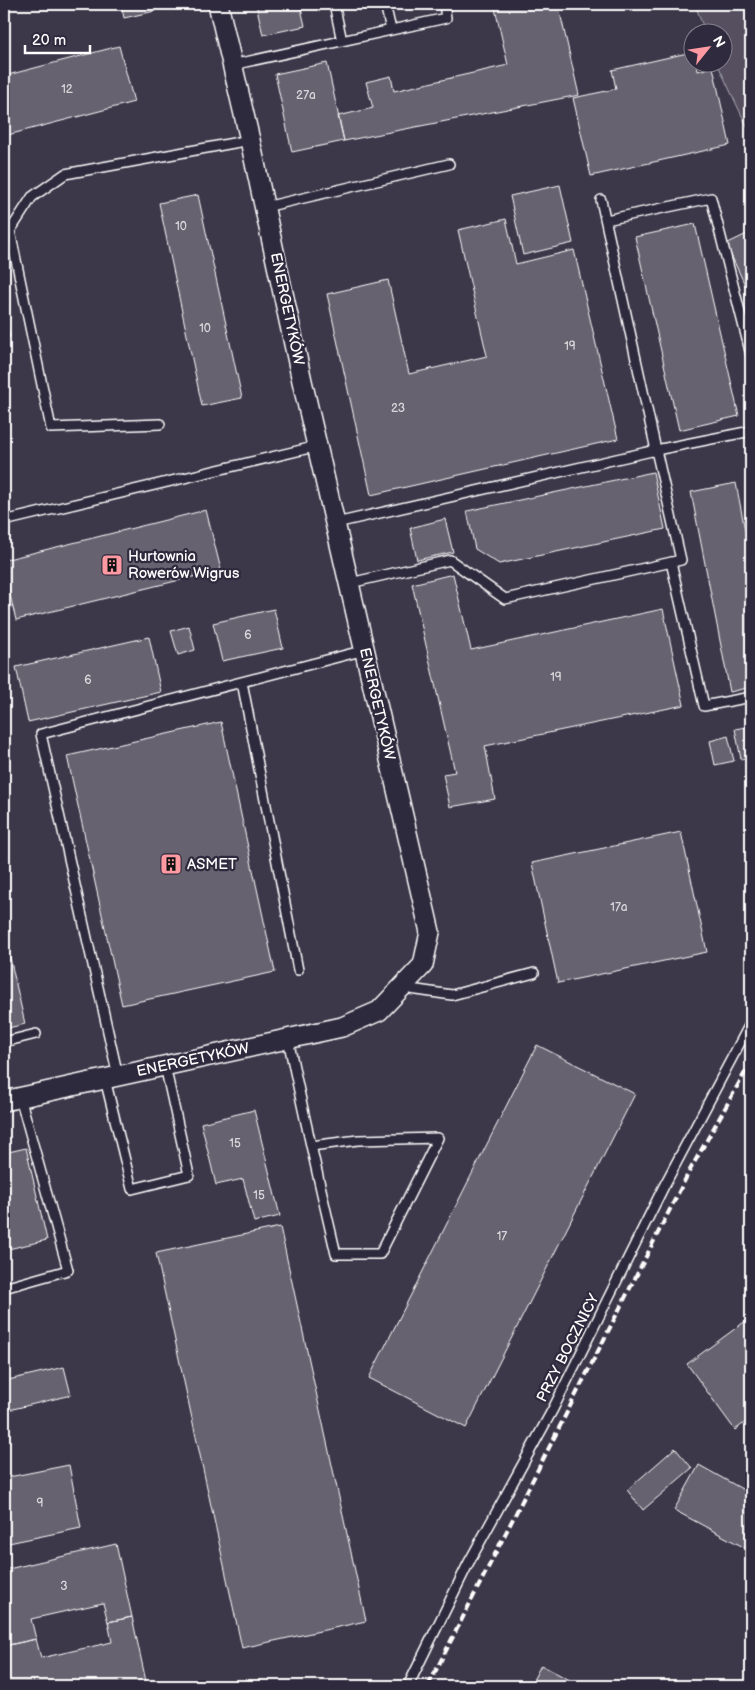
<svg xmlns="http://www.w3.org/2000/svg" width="755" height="1690" viewBox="0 0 755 1690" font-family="'Balsamiq Sans',sans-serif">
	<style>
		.green { fill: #555060; stroke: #aaa8b0 }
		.building { fill: #666270; stroke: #fff }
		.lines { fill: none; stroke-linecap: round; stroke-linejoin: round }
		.lane-casing { stroke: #fff; stroke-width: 12 }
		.street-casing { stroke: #fff; stroke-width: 22 }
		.lane { stroke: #2f2a3d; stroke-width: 9 }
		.street { stroke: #2f2a3d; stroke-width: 19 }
		.rail { stroke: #fff; stroke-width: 4; stroke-dasharray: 8 4; stroke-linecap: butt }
		.labels { text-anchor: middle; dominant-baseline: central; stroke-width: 4.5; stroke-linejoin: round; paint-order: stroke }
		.number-label { font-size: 12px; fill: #d9d8db }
		.street-label { font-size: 15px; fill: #fff; stroke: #2f2a3d }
		.poi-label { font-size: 15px; fill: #fff; stroke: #2f2a3d; text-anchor: start }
	</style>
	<rect width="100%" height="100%" fill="#3c3749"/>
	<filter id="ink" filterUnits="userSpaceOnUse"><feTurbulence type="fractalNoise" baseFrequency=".02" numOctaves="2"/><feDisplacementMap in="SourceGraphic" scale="10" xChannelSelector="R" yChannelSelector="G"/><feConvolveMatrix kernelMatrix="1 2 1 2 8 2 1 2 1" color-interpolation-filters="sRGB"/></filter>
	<g filter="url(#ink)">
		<path class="green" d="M 695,4 L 751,4 L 751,135 L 717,63 L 722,62 L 722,32 L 705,32 Z"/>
		<path class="building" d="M 121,4 L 153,4 L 155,11 L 124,18 Z
			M 256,4 L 300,4 L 305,26 L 263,35 Z
			M 494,4 L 558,4 L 579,95 L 344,141 L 338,116 L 373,108 L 366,82 L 391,76 L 394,91 L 508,65 Z
			M 119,46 L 134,102 L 4,136 L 4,76 Z
			M 692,52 L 692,62 L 696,62 L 698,71 L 713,67 L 730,145 L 591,176 L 573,98 L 616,89 L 612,70 Z
			M 327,63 L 344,141 L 292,152 L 275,74 Z
			M 560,185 L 573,243 L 523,255 L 510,196 Z
			M 198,195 L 242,398 L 202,406 L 159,203 Z
			M 506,219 L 516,264 L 574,250 L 618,439 L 371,495 L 327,294 L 388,280 L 409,374 L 487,356 L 458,230 Z
			M 695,224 L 739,416 L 679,430 L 635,237 Z
			M 751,232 L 751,298 L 726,244 Z
			M 4,312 L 10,337 L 4,338 Z
			M 653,472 L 665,529 L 499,564 L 475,549 L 467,511 Z
			M 736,483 L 751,562 L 751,687 L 730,692 L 691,492 Z
			M 206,510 L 221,570 L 16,620 L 4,570 L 4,560 Z
			M 445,519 L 453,552 L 417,560 L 410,528 Z
			M 453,574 L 471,650 L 663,609 L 684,705 L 485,746 L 495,799 L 450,807 L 443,774 L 455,772 L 412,584 Z
			M 274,609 L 283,648 L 222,661 L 213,623 Z
			M 189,626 L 195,650 L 178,655 L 171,631 Z
			M 149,637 L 161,692 L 28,722 L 16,667 Z
			M 221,722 L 275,972 L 122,1005 L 67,756 Z
			M 751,726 L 751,757 L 741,759 L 735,729 Z
			M 728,736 L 734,761 L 715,765 L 710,741 Z
			M 681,832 L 707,952 L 558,983 L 532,863 Z
			M 4,931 L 25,1024 L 4,1029 Z
			M 537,1045 L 635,1094 L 466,1428 L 369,1378 Z
			M 254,1110 L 280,1216 L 254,1222 L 243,1179 L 216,1185 L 201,1123 Z
			M 26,1148 L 47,1240 L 4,1250 L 4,1153 Z
			M 280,1227 L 366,1621 L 242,1648 L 156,1253 Z
			M 751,1317 L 751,1418 L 735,1430 L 687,1364 Z
			M 64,1367 L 71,1395 L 9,1410 L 4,1391 L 4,1381 Z
			M 675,1448 L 692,1468 L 643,1510 L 627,1490 Z
			M 69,1465 L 81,1528 L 4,1544 L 4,1478 Z
			M 699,1465 L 751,1494 L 751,1551 L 674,1510 Z
			M 116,1544 L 132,1617 L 108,1622 L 103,1603 L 31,1619 L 36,1639 L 4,1646 L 4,1570 Z
			M 132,1617 L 147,1686 L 4,1686 L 4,1646 L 36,1639 L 41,1658 L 112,1642 L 108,1622 Z
			M 541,1665 L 581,1686 L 530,1686 Z"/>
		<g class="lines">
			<g class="lane-casing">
				<path id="lane" d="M 334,4 L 342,41
					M 385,4 L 391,30
					M 232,65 L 446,18 L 444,4
					M 265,207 L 449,164
					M 606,220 L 711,198 L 751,355
					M 160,424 L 51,428 L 10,231 L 32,197 L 65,174 L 250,140
					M 4,521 L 318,446
					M 336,523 L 656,450 L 601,200
					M 671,562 L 704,706 L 751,697
					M 350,583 L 450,560 L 505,599 L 681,560 L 656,450 L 751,431
					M 242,682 L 298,970
					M 403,988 L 452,995 L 534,973
					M 288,1039 C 303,1111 319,1182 336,1254 L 380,1254 L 438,1138 L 358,1140 L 311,1146
					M 4,1042 L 36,1034
					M 118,1076 L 41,734 L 365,650
					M 105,1079 L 132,1189 L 189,1175 L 165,1066
					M 4,1288 L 68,1270 L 20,1097
					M 408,1686 L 468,1564 L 553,1409 L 664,1186 L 751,1022"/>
			</g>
			<g class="street-casing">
				<path id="street" d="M 4,1101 L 342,1027 L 379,1011 L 423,965 L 430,932 L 302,381 L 250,140 L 218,4"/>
			</g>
			<use href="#lane" class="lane"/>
			<use href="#street" class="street"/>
			<path class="rail" d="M 428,1686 L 690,1170 L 751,1062"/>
		</g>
	</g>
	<defs>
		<g id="building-square" transform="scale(1.125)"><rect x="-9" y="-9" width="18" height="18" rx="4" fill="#ff9aa2" stroke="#2f2a3d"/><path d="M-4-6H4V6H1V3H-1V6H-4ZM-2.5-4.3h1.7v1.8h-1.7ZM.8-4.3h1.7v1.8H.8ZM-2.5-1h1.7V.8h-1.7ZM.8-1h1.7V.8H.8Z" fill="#111"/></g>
	</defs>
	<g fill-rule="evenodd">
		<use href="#building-square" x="112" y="565"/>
		<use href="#building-square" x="171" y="864"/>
	</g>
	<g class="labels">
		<g class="number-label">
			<text x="67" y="89">12</text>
			<text x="306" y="95">27a</text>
			<text x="181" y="226">10</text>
			<text x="205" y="328">10</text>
			<text x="570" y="346">19</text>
			<text x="398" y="408">23</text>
			<text x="248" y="635">6</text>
			<text x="556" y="677">19</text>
			<text x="88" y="680">6</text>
			<text x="619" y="907">17a</text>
			<text x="235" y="1143">15</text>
			<text x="259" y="1195">15</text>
			<text x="502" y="1236">17</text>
			<text x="40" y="1503">9</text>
			<text x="64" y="1586">3</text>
		</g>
		<g class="street-label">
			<text transform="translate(287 309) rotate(78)">ENERGETYKÓW</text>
			<text transform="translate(377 704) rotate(77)">ENERGETYKÓW</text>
			<text transform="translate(193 1060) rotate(-12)">ENERGETYKÓW</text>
			<text transform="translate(568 1348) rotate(-63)">PRZY BOCZNICY</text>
		</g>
		<g class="poi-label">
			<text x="128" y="556">Hurtownia<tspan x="128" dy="17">Rowerów Wigrus</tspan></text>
			<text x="187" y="864">ASMET</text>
		</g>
	</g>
	<rect width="755" height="1690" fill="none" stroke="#2f2a3d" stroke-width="20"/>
	<rect x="10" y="10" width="735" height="1670" fill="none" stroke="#fff" stroke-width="2" filter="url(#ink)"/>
	<g transform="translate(708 48) rotate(60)"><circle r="24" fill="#2f2a3d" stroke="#827f8b"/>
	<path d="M0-4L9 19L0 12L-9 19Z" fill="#ff9aa2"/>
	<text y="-8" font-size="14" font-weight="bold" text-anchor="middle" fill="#ffffff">N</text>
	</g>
	<path d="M25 45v8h65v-8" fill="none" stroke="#ffffff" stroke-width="2.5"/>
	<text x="32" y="45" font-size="15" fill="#ffffff" stroke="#2f2a3d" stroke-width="4" paint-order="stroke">20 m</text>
</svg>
